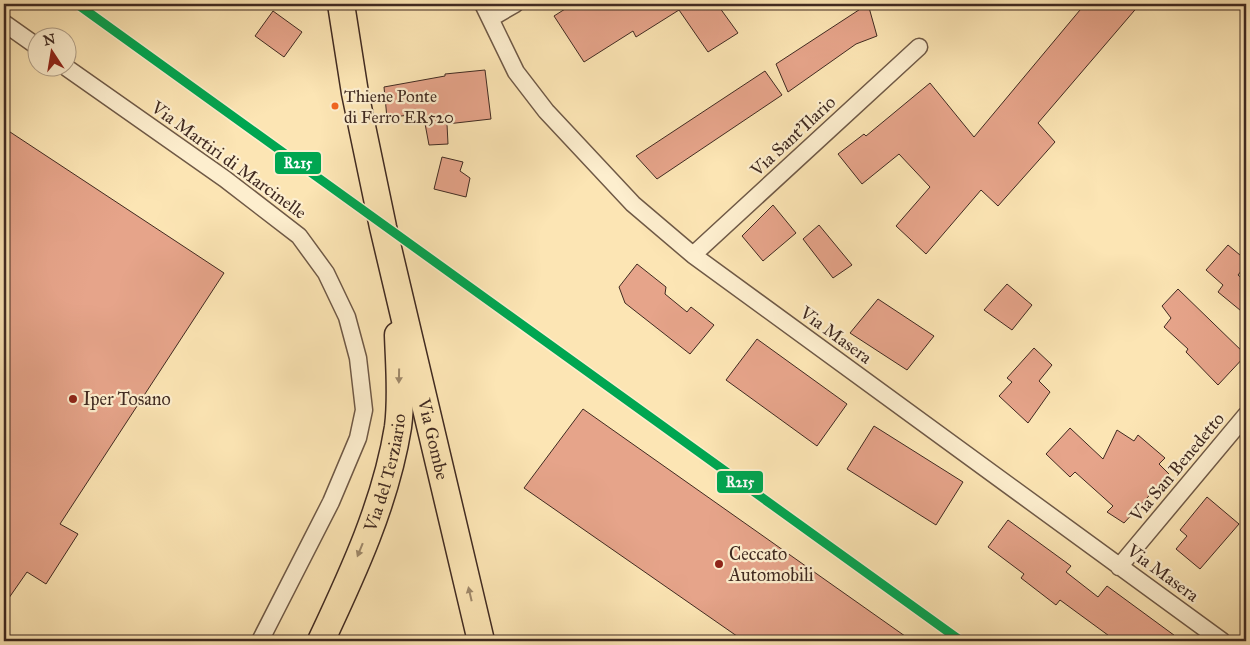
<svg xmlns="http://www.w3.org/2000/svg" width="1250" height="645" viewBox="0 0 1250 645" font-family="'IM FELL Great Primer',serif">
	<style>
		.building { fill: #e6a48a; stroke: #402a21 }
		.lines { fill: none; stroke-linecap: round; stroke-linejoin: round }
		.street-casing { stroke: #6f5946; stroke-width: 19 }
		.primary-casing { stroke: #402a21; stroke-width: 29 }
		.street { stroke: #fdeece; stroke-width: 16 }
		.primary { stroke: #fce5b4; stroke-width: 26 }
		.rail-1-casing { stroke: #fdeece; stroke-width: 12 }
		.rail-1 { stroke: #00a651; stroke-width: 9 }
		.oneway { fill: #9e886a }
		.bus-dot { fill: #f26522; stroke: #fdeece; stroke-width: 2 }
		.poi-dot { fill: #8f2418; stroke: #fdeece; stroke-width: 2 }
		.labels { text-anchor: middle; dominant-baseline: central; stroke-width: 4.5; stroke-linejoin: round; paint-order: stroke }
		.bus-label { font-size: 17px; fill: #402a21; stroke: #fdeece; text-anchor: start }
		.street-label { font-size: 18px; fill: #402a21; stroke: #fdeece }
		.poi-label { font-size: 18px; fill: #402a21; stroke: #fdeece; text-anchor: start }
		.line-badge { stroke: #fdeece; stroke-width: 2 }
		.badge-label { font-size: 14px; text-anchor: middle; font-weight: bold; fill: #fff }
	</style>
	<rect width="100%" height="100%" fill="#fce5b4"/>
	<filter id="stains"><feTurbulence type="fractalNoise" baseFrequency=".004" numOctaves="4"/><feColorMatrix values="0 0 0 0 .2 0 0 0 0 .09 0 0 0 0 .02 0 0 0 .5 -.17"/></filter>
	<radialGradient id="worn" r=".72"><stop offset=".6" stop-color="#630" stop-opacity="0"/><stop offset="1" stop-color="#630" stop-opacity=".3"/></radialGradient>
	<path class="building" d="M 573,4 L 717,4 L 738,33 L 708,52 L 679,10 L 636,37 L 633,31 L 584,62 L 554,16 Z
		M 868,4 L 877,36 L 856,44 L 788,92 L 776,64 Z
		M 1085,4 L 1140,4 L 1038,123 L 1055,142 L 998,206 L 981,190 L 926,254 L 896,226 L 930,187 L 899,154 L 862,184 L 838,154 L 864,134 L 866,136 L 930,83 L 974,137 Z
		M 273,11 L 302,32 L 284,57 L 255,36 Z
		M 485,70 L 491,119 L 447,124 L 448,144 L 429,145 L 423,113 L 387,118 L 384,87 L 445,76 L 445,74 Z
		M 765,71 L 782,95 L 657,179 L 636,156 Z
		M 4,128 L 224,273 L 60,524 L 78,534 L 46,584 L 27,572 L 4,605 Z
		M 442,157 L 463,162 L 460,171 L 470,178 L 466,197 L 434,189 Z
		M 773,205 L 796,233 L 763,261 L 742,236 Z
		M 819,225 L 852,265 L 833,278 L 803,239 Z
		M 1228,245 L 1246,260 L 1246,265 L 1238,275 L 1246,282 L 1246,315 L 1218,292 L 1223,285 L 1206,270 Z
		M 637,264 L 666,287 L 665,294 L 687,312 L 691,307 L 714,325 L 690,354 L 625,303 L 619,287 Z
		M 1007,284 L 1032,305 L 1012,330 L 984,310 Z
		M 1178,289 L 1246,355 L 1218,385 L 1186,352 L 1188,349 L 1164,327 L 1171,318 L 1162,306 Z
		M 878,299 L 934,336 L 907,370 L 850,333 Z
		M 757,339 L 847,404 L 817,446 L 726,380 Z
		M 1034,348 L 1052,365 L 1039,381 L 1050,392 L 1028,423 L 999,396 L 1012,382 L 1007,378 Z
		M 583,409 L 912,641 L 744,641 L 524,488 Z
		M 874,426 L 963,482 L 936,525 L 847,469 Z
		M 1070,428 L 1103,459 L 1117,430 L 1134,441 L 1138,435 L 1165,458 L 1159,464 L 1169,474 L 1124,523 L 1107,512 L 1113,506 L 1075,472 L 1070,477 L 1046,454 Z
		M 1207,497 L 1239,524 L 1200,569 L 1176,549 L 1187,536 L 1180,530 Z
		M 1008,520 L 1071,566 L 1066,572 L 1098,597 L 1107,586 L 1182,641 L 1116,641 L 1060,600 L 1056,605 L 1021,578 L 1024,574 L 988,547 Z"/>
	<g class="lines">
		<g class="street-casing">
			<path id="street" d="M 483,4 L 516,72 L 546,111 L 633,204 L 693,255 L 1222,641
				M 491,18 L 515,4
				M 4,23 L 38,47
				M 67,68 L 225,179 L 299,236 L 326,273 L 347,317 L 358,358 L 364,410 L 358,438 L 331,502 L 260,641
				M 693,255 L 919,47
				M 1119,567 L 1246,415"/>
		</g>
		<g class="primary-casing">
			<g id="primary">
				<path id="s1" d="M 341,4 L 355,93 L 383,227 L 481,641"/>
				<path id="s2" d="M 321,641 C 353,573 386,502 398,427 C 402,397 399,365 398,335"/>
			</g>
		</g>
		<use href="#street" class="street"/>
		<use href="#primary" class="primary"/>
		<g class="rail-1-casing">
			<path id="rail-1" d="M 77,4 L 961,641"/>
		</g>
		<use href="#rail-1" class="rail-1"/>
	</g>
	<defs><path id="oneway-solid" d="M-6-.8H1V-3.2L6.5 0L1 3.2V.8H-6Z" transform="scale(1.25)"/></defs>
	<g class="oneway">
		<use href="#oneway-solid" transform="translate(399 376) rotate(91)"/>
		<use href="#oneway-solid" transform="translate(360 550) rotate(112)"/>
		<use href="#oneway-solid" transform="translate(470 594) rotate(-103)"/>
	</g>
	<circle class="bus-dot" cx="335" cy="106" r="4.5"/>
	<g class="poi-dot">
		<circle cx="73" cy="399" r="5"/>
		<circle cx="719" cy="564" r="5"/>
	</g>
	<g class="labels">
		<g class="bus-label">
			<text x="344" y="96">Thiene Ponte<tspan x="344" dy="21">di Ferro ER520</tspan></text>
		</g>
		<g class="street-label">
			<text transform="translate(793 136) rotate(-43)">Via Sant'Ilario</text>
			<text transform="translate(229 160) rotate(36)">Via Martiri di Marcinelle</text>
			<text transform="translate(836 335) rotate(36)">Via Masera</text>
			<text stroke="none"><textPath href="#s1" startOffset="445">Via Gombe</textPath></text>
			<text transform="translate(1177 467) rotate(-50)">Via San Benedetto</text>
			<text stroke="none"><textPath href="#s2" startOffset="181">Via del Terziario</textPath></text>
			<text transform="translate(1163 573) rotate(36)">Via Masera</text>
		</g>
		<g class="poi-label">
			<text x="83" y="399">Iper Tosano</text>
			<text x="729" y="554">Ceccato<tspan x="729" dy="21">Automobili</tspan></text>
		</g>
	</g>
	<g class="line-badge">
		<rect x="274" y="151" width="48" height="24" rx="5" fill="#00a651"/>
		<rect x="716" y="470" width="48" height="24" rx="5" fill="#00a651"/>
	</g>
	<g class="badge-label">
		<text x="298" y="168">R215</text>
		<text x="740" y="487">R215</text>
	</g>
	<rect width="1250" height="645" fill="none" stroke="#fce5b4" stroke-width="20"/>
	<rect x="5" y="5" width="1240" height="635" fill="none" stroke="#402a21" stroke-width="2.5"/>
	<rect x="10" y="10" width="1230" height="625" fill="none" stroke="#402a21"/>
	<g transform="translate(52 52) rotate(348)"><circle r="24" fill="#fdeece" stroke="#b1a089"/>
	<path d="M0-4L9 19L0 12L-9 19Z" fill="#8f2418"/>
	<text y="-8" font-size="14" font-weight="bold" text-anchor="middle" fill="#402a21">N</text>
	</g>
	<rect width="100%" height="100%" filter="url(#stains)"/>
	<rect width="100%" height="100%" fill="url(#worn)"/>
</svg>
